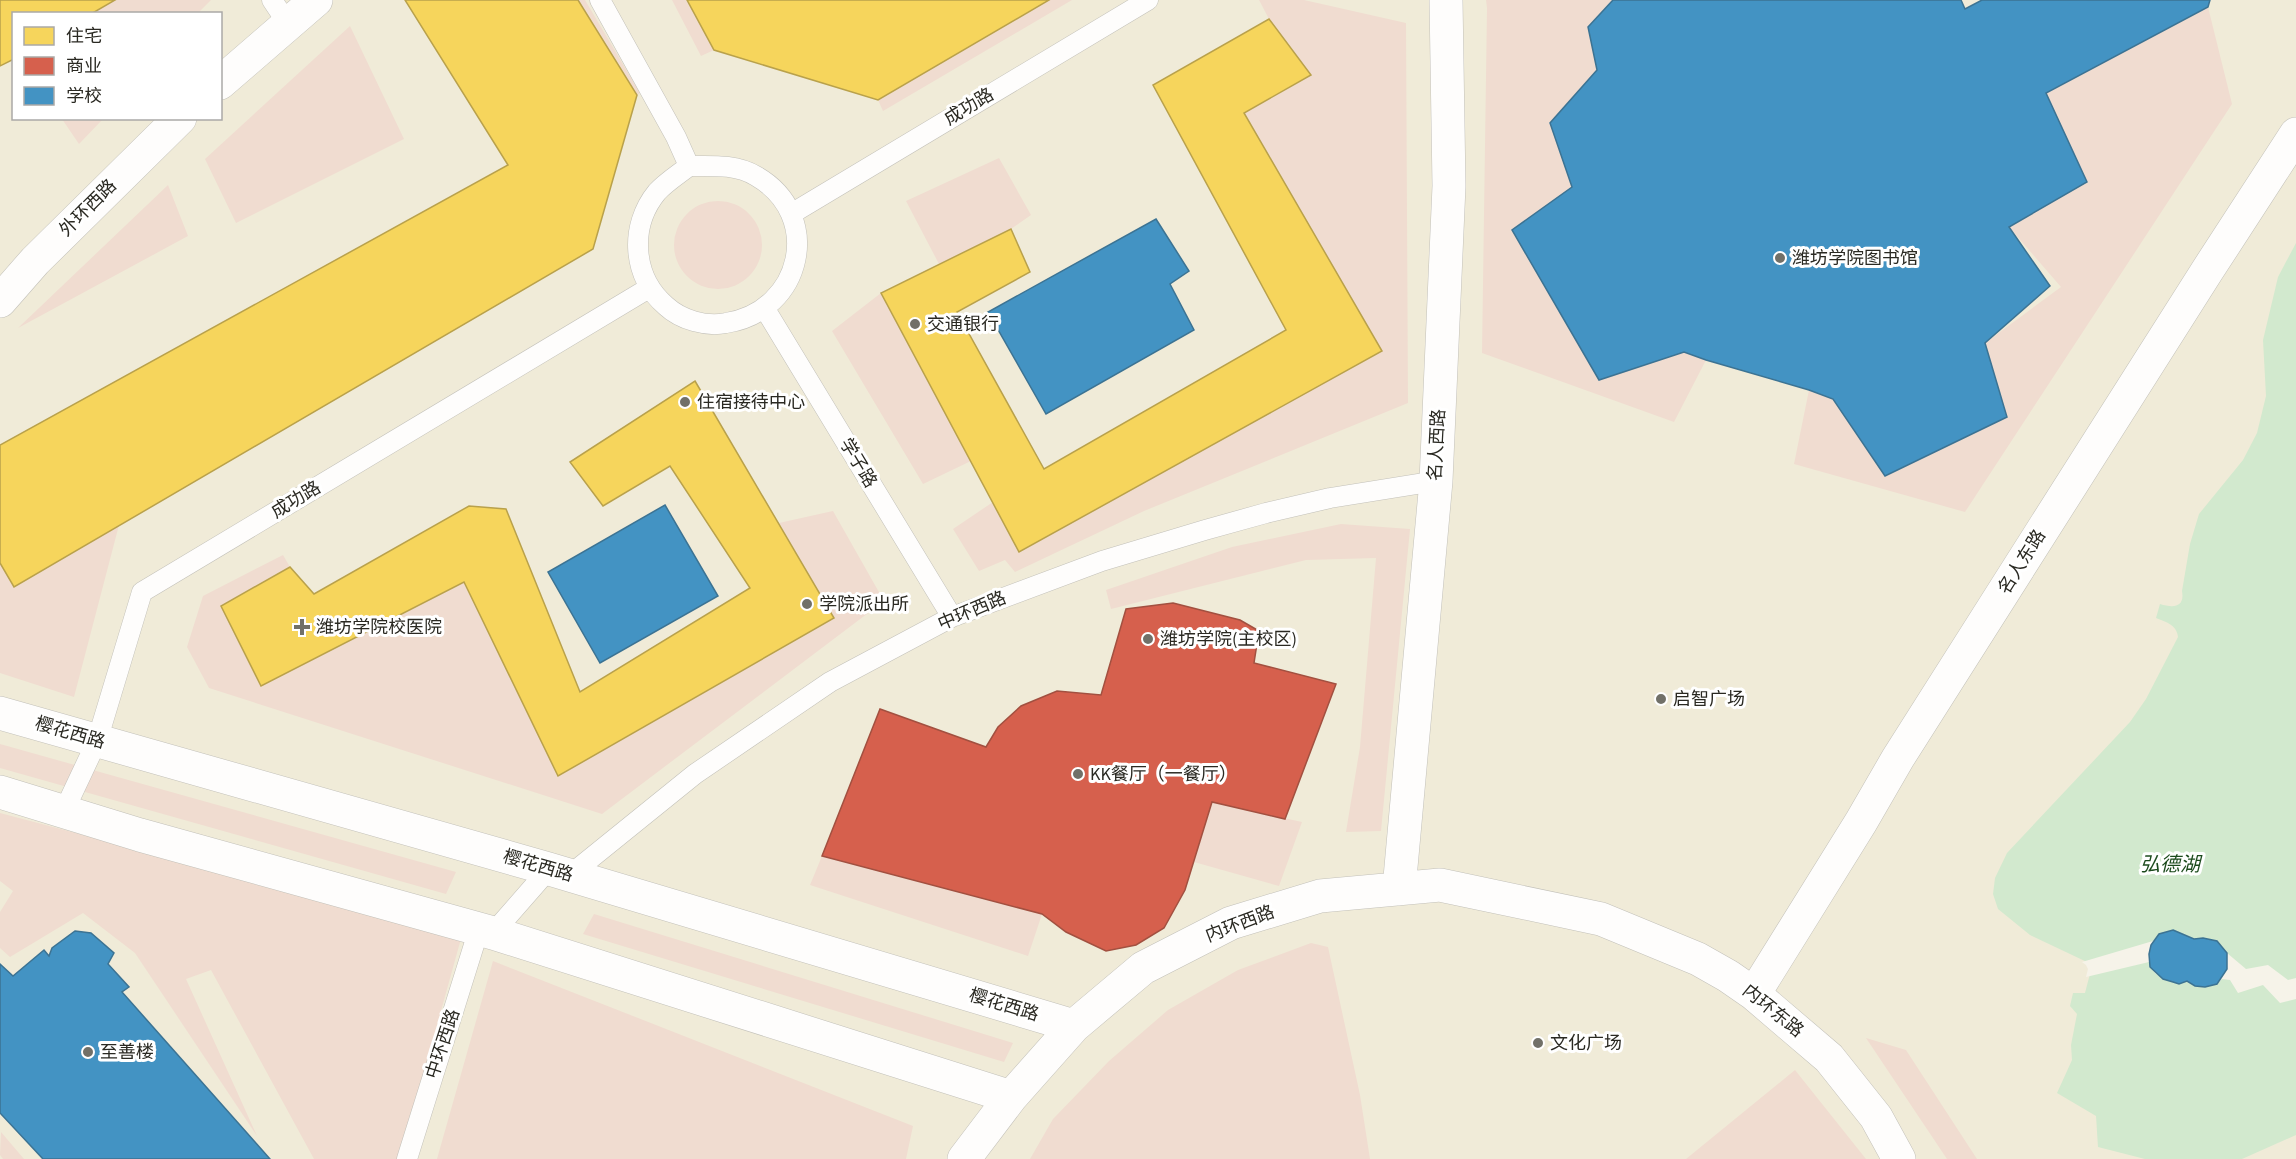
<svg xmlns="http://www.w3.org/2000/svg" width="2296" height="1159" viewBox="0 0 2296 1159" font-family="'Source Sans 3','Noto Sans SC',sans-serif">
	<style>
		.built { fill: #f0ebd8; fill-rule: evenodd }
		.green { fill: #f0dcd0 }
		.water { fill: #d2e9ce }
		.pier { fill: #f6f3e9 }
		.homes { fill: #f6d55c; stroke: #b9a14b; stroke-width: 1.5 }
		.shops { fill: #d6604d; stroke: #a25040; stroke-width: 1.5 }
		.schools { fill: #4393c3; stroke: #3c7393; stroke-width: 1.5 }
		.lines { fill: none; stroke-linecap: round; stroke-linejoin: round }
		.service-casing { stroke: #c2c0b9; stroke-width: 21 }
		.minor-casing { stroke: #c2c0b9; stroke-width: 34 }
		.service { stroke: #fefdfc; stroke-width: 20 }
		.minor { stroke: #fefdfc; stroke-width: 33 }
		.poi-dot { fill: #717068; stroke: #fff; stroke-width: 2 }
		.labels { text-anchor: middle; dominant-baseline: central; stroke-width: 6; stroke-linejoin: round; paint-order: stroke }
		.street-label { font-size: 18px; fill: #2a2922; stroke: #fff }
		.poi-label { font-size: 18px; fill: #2a2922; stroke: #fff; text-anchor: start }
		.water-label { font-size: 20px; font-style: italic; fill: #1c4b1d; stroke: #fff }
	</style>
	<rect width="100%" height="100%" fill="#f6f3e9"/>
	<path class="built" d="M 0,0 L 2296,0 L 2296,1159 L 0,1159 ZM 14,14 L 220,14 L 220,118 L 14,118 Z"/>
	<path class="green" d="M 115,0 L 211,0 L 198,13 L 91,14 Z
		M 578,0 L 585,0 L 640,93 L 637,95 Z
		M 672,0 L 687,0 L 714,50 L 701,56 Z
		M 1049,0 L 1072,0 L 883,111 L 878,100 Z
		M 1259,0 L 1304,0 L 1406,23 L 1408,403 L 1144,511 L 1015,572 L 1005,560 L 979,571 L 953,529 L 993,502 L 1020,551 L 1381,351 L 1244,113 L 1311,75 L 1269,19 Z
		M 1486,0 L 1613,0 L 1588,27 L 1597,70 L 1550,123 L 1572,187 L 1513,230 L 1684,352 L 1706,360 L 1674,422 L 1482,353 L 1487,8 Z
		M 2208,7 L 2232,104 L 1965,512 L 1794,464 L 1809,390 L 1833,399 L 1886,476 L 2007,417 L 1985,343 L 2061,287 L 2009,227 L 2086,182 L 2046,93 Z
		M 350,26 L 404,139 L 236,223 L 205,159 Z
		M 62,119 L 103,119 L 79,144 Z
		M 999,158 L 1031,215 L 1011,229 L 939,264 L 906,201 Z
		M 168,185 L 188,236 L 18,328 Z
		M674 245a44 44 0 1 1 88 0a44 44 0 1 1-88 0Z
		M 881,293 L 971,461 L 923,484 L 832,331 Z
		M 833,511 L 884,601 L 602,814 L 209,688 L 187,647 L 203,596 L 283,555 L 290,567 L 222,606 L 261,686 L 464,582 L 558,775 L 834,618 L 779,523 Z
		M 1341,524 L 1410,529 L 1381,831 L 1346,832 L 1360,747 L 1376,558 L 1306,560 L 1111,609 L 1106,590 L 1232,547 Z
		M 119,525 L 74,697 L 0,673 L 0,563 L 14,586 Z
		M 0,744 L 456,872 L 446,894 L 0,768 Z
		M 1212,802 L 1302,822 L 1279,886 L 1194,862 Z
		M 0,813 L 462,935 L 400,1159 L 314,1159 L 211,970 L 186,979 L 257,1136 L 135,953 L 83,913 L 10,957 L 0,948 L 0,912 L 13,891 L 0,881 Z
		M 822,856 L 1042,914 L 1028,956 L 810,885 Z
		M 594,914 L 1013,1043 L 1004,1062 L 583,934 Z
		M 1311,943 L 1328,947 L 1360,1095 L 1370,1159 L 1030,1159 L 1053,1119 L 1109,1061 L 1168,1010 L 1238,970 Z
		M 493,961 L 913,1126 L 906,1159 L 437,1159 Z
		M 1866,1038 L 1906,1050 L 1977,1159 L 1947,1159 Z
		M 1795,1070 L 1866,1159 L 1686,1159 Z
		M 1,1132 L 24,1159 L 3,1159 L 0,1155 Z"/>
	<path class="water" d="M 2296,243 L 2296,1135 L 2242,1159 L 2145,1159 L 2098,1147 L 2096,1116 L 2057,1093 L 2072,1060 L 2071,1045 L 2077,1014 L 2070,1006 L 2073,993 L 2085,993 L 2091,970 L 2089,963 L 2030,935 L 1998,909 L 1993,894 L 1995,878 L 2007,853 L 2130,722 L 2146,699 L 2178,637 C 2177,625 2166,622 2156,618 L 2160,604 C 2173,608 2185,608 2182,591 L 2190,544 L 2199,514 L 2243,460 L 2257,433 L 2266,396 L 2263,340 L 2278,277 Z"/>
	<path class="pier" d="M 2173,930 L 2227,953 L 2246,969 L 2268,965 L 2288,980 L 2296,978 L 2296,999 L 2280,1003 L 2263,985 L 2238,993 L 2230,980 L 2222,979 L 2217,984 L 2205,987 L 2195,986 L 2187,981 L 2179,984 L 2173,982 L 2163,979 L 2155,973 L 2150,967 L 2149,962 L 2086,977 L 2088,969 L 2086,965 L 2082,962 L 2153,941 L 2159,934 Z"/>
	<path class="homes" d="M 0,0 L 115,0 L 91,14 L 14,14 L 14,59 L 0,66 Z
		M 405,0 L 578,0 L 637,95 L 593,249 L 14,587 L 0,563 L 0,445 L 508,165 Z
		M 687,0 L 1049,0 L 878,100 L 714,50 Z
		M 1269,19 L 1311,75 L 1244,113 L 1382,351 L 1019,552 L 881,293 L 1011,229 L 1030,272 L 957,312 L 1044,469 L 1286,330 L 1153,85 Z
		M 695,381 L 834,618 L 558,776 L 464,582 L 261,686 L 221,606 L 290,567 L 314,594 L 469,506 L 506,509 L 580,692 L 750,588 L 670,466 L 603,506 L 570,462 Z"/>
	<path class="shops" d="M 1173,603 L 1240,620 L 1259,631 L 1254,663 L 1336,684 L 1285,819 L 1212,802 L 1185,890 L 1164,928 L 1136,945 L 1106,951 L 1066,932 L 1042,914 L 822,856 L 880,709 L 986,747 L 998,727 L 1021,706 L 1057,691 L 1101,695 L 1126,609 Z"/>
	<path class="schools" d="M 1613,0 L 1961,0 L 1965,9 L 1982,0 L 2210,0 L 2208,7 L 2046,93 L 2087,182 L 2009,227 L 2050,286 L 1985,343 L 2007,417 L 1885,476 L 1833,399 L 1809,390 L 1706,360 L 1684,352 L 1599,380 L 1512,230 L 1572,187 L 1550,123 L 1597,70 L 1588,27 Z
		M 1156,219 L 1189,271 L 1170,284 L 1194,330 L 1046,414 L 988,312 Z
		M 665,505 L 718,596 L 600,663 L 548,572 Z
		M 2173,930 L 2194,939 L 2203,938 L 2217,941 L 2227,953 L 2227,969 L 2217,984 L 2205,987 L 2195,986 L 2187,981 L 2179,984 L 2173,982 L 2163,979 L 2150,967 L 2149,954 L 2151,945 L 2159,934 Z
		M 75,931 L 91,933 L 114,953 L 108,964 L 129,987 L 122,992 L 270,1159 L 43,1159 L 0,1113 L 0,964 L 13,976 L 44,950 L 49,956 L 52,948 Z"/>
	<g class="lines">
		<g class="service-casing">
			<path id="service" d="M 272,0 L 288,24
				M 600,0 L 676,137 L 689,166
				M 689,166 C 712,166 736,164 756,176 C 824,215 803,311 726,323 C 706,327 681,320 666,306 C 632,277 629,226 657,192 C 666,182 679,174 689,166 Z
				M 791,214 L 1148,0
				M 765,309 L 952,617
				M 64,811 L 97,741 L 142,592 L 649,288
				M 570,875 L 695,774 L 830,682 L 952,617 L 1102,561 L 1205,530 L 1266,513 L 1330,498 L 1436,481
				M 493,933 L 549,869
				M 407,1159 L 479,929"/>
		</g>
		<g class="minor-casing">
			<path id="minor" d="M 220,83 L 316,0
				M 0,301 L 35,261 L 180,118
				M 0,713 L 549,869 L 1074,1026
				M 0,792 L 140,835 L 493,933 L 1011,1097
				M 1399,889 L 1436,481 L 1449,186 L 1446,0
				M 1754,994 L 1861,822 L 1898,758 L 2207,271 L 2296,134
				M 964,1159 L 1011,1097 L 1074,1026 L 1143,968 L 1231,923 L 1320,896 L 1440,885 L 1601,919 L 1698,959 L 1728,976 L 1754,994 L 1829,1058 L 1876,1117 L 1899,1159"/>
		</g>
		<use href="#service" class="service"/>
		<use href="#minor" class="minor"/>
	</g>
	<g class="poi-dot">
		<circle cx="1780" cy="258" r="6"/>
		<circle cx="915" cy="324" r="6"/>
		<circle cx="685" cy="402" r="6"/>
		<circle cx="807" cy="604" r="6"/>
		<path d="M299 618h6v6h6v6h-6v6h-6v-6h-6v-6h6z"/>
		<circle cx="1148" cy="639" r="6"/>
		<circle cx="1661" cy="699" r="6"/>
		<circle cx="1078" cy="774" r="6"/>
		<circle cx="1538" cy="1043" r="6"/>
		<circle cx="88" cy="1052" r="6"/>
	</g>
	<g class="labels">
		<g class="street-label">
			<text transform="translate(969 107) rotate(-31)">成功路</text>
			<text transform="translate(88 208) rotate(-45)">外环西路</text>
			<text transform="translate(1437 445) rotate(-87)">名人西路</text>
			<text transform="translate(858 463) rotate(59)">学子路</text>
			<text transform="translate(296 500) rotate(-31)">成功路</text>
			<text transform="translate(2022 562) rotate(-58)">名人东路</text>
			<text transform="translate(972 611) rotate(-23)">中环西路</text>
			<text transform="translate(70 733) rotate(16)">樱花西路</text>
			<text transform="translate(538 866) rotate(16)">樱花西路</text>
			<text transform="translate(1240 924) rotate(-21)">内环西路</text>
			<text transform="translate(1004 1005) rotate(17)">樱花西路</text>
			<text transform="translate(1773 1011) rotate(39)">内环东路</text>
			<text transform="translate(443 1044) rotate(-72)">中环西路</text>
		</g>
		<g class="poi-label">
			<text x="1792" y="258">潍坊学院图书馆</text>
			<text x="927" y="324">交通银行</text>
			<text x="697" y="402">住宿接待中心</text>
			<text x="819" y="604">学院派出所</text>
			<text x="316" y="627">潍坊学院校医院</text>
			<text x="1160" y="639">潍坊学院(主校区)</text>
			<text x="1673" y="699">启智广场</text>
			<text x="1090" y="774">KK餐厅（一餐厅）</text>
			<text x="1550" y="1043">文化广场</text>
			<text x="100" y="1052">至善楼</text>
		</g>
		<g class="water-label">
			<text x="2170" y="865">弘德湖</text>
		</g>
	</g>
	<rect x="12" y="12" width="210" height="108" fill="#ffffff" stroke="#aaa9a7" stroke-width="1.5"/>
	<rect x="24" y="27" width="30" height="18" fill="#f6d55c" stroke="#aaa9a7" stroke-width="1.5"/>
	<text x="66" y="42" font-size="18" fill="#2a2922">住宅</text>
	<rect x="24" y="57" width="30" height="18" fill="#d6604d" stroke="#aaa9a7" stroke-width="1.5"/>
	<text x="66" y="72" font-size="18" fill="#2a2922">商业</text>
	<rect x="24" y="87" width="30" height="18" fill="#4393c3" stroke="#aaa9a7" stroke-width="1.5"/>
	<text x="66" y="102" font-size="18" fill="#2a2922">学校</text>
</svg>
